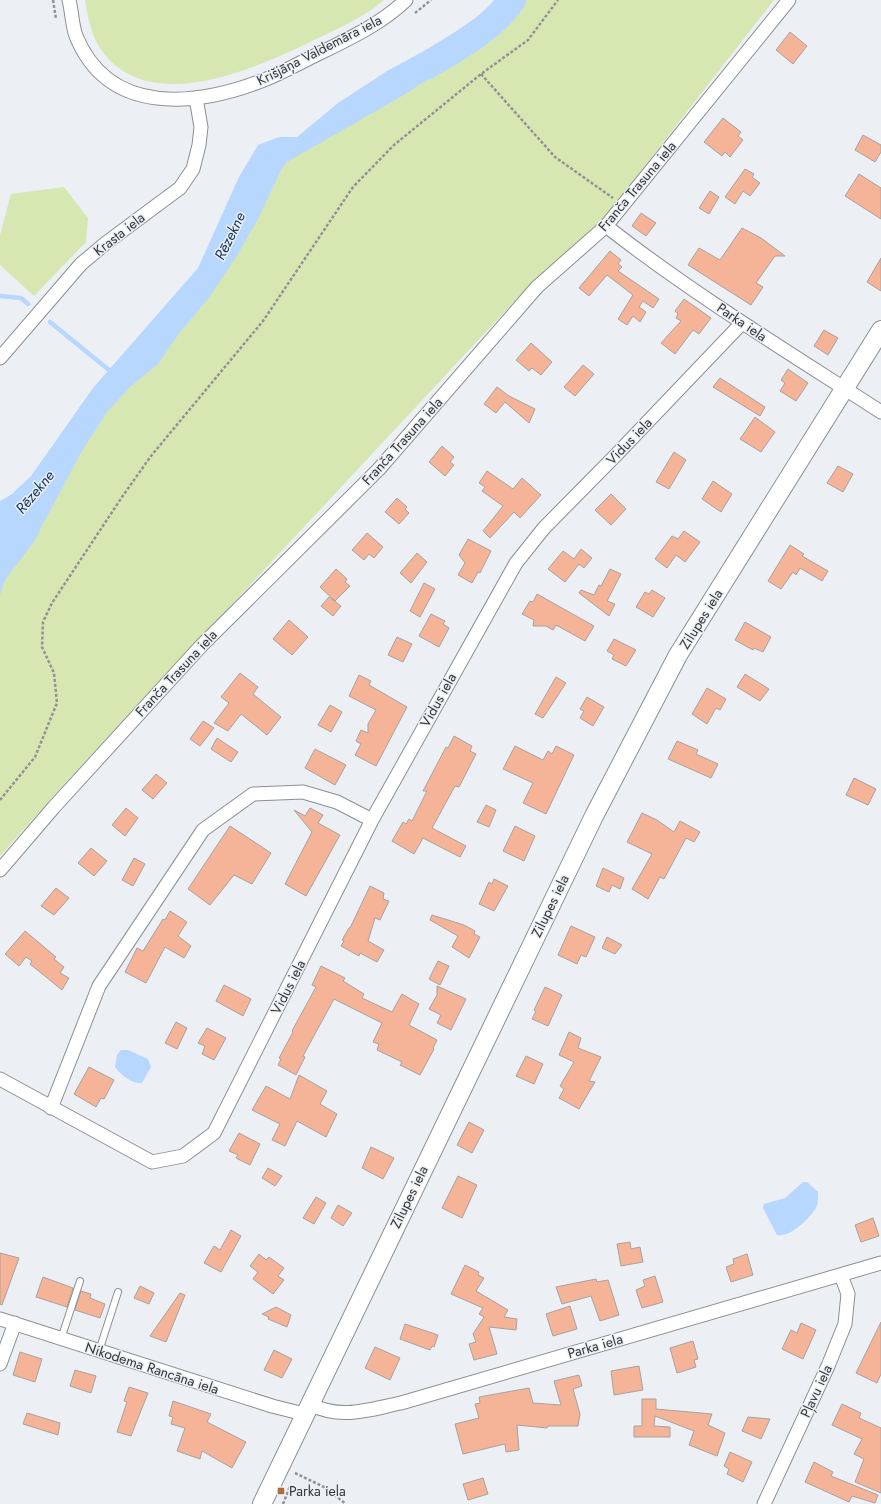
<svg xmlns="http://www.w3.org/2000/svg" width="881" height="1504" viewBox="0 0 881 1504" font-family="Jost,sans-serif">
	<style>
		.green { fill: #d6e7b2 }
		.water { fill: #b7d7fe }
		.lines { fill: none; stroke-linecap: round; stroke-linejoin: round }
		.stream { stroke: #b7d7fe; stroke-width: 4.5 }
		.river { stroke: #b7d7fe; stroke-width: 28 }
		.building { fill: #f5b398; stroke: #a7a2a0 }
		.lane-casing { stroke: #8b8f93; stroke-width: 8 }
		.street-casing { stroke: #8b8f93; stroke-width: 15 }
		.secondary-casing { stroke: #8b8f93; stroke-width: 20 }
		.path { stroke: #909295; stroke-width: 2.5; stroke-dasharray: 3 2; stroke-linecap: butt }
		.lane { stroke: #fff; stroke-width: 6 }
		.street { stroke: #fff; stroke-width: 13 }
		.secondary { stroke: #fff; stroke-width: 18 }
		.poi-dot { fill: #ac6e34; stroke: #ecf0f4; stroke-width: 1.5 }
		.labels { text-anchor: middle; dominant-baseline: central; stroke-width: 3; stroke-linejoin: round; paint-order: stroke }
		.street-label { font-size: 14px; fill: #353638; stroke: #ecf0f4 }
		.poi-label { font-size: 14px; fill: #353638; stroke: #ecf0f4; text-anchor: start }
		.water-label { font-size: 15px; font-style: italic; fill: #143961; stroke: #ecf0f4 }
	</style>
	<rect width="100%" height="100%" fill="#ecf0f4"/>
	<path class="green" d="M 85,0 L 384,0 C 360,20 330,32 302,46 C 246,72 148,114 102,51 C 91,36 88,18 85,0 Z
		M 512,0 L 774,0 L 601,222 L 524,291 L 68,780 L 0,856 L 0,534 L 176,317 L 272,157 L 510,3 Z
		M 64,187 L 88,218 L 86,242 L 34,296 L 0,265 L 0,235 L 11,194 Z"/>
	<path class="water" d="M 459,32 L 459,59 L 402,96 L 287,162 L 281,170 L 259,217 L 238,254 L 208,299 L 180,332 L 158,364 L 130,387 L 107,412 L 82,451 L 33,543 L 5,580 L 0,595 L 0,501 L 12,494 L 31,476 L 93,388 L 198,268 L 239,177 L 258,145 L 279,137 L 297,137 L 338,103 L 387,71 Z
		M 121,1050 L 128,1050 L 148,1059 L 151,1067 L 142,1083 C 132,1084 121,1075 115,1067 L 117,1055 Z
		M 803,1182 L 807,1182 L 818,1192 C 818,1197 818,1204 816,1208 C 808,1220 791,1237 777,1235 L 763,1208 L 764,1204 L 785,1198 Z"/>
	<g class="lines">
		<path class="stream" d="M 0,296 L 21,298 L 28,304
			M 50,322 L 109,370 L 112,375"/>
		<path class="river" d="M 426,66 C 456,48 492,29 512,0"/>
	</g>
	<path class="building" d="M 790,32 L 807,46 L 793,64 L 776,50 Z
		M 723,118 L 741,132 L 738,136 L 743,140 L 730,157 L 725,152 L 722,156 L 704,142 Z
		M 863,135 L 881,145 L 881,152 L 875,162 L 855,150 Z
		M 745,169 L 754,174 L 752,177 L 760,183 L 750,196 L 743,191 L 735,204 L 725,197 Z
		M 859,174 L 881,188 L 881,219 L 845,196 Z
		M 710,191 L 719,197 L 709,214 L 699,208 Z
		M 641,213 L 656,223 L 646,236 L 632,226 Z
		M 742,228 L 761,238 L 785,256 L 775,256 L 756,283 L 763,287 L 751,305 L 688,265 L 699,248 L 720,260 Z
		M 610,251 L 621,260 L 618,264 L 622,267 L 618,271 L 659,299 L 653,308 L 643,301 L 639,307 L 646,312 L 640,322 L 633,316 L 627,325 L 618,319 L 633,295 L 607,275 L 589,296 L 579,288 Z
		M 881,258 L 881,291 L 867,282 Z
		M 684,299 L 711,318 L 699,334 L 693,330 L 675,354 L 661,343 L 681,321 L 676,318 L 678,314 L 675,311 Z
		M 824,330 L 838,338 L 828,355 L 814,346 Z
		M 531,343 L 552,362 L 541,375 L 532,368 L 529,371 L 516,360 Z
		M 583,365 L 594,374 L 575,396 L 564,387 Z
		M 788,369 L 808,383 L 796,401 L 780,391 L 785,383 L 781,380 Z
		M 720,378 L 765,407 L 760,416 L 713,387 Z
		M 497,387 L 509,396 L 535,409 L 529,423 L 505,402 L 496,413 L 484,404 Z
		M 755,417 L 775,432 L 761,452 L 740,439 Z
		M 442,446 L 454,457 L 450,462 L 454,465 L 445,476 L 429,462 Z
		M 674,452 L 686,460 L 669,489 L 656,482 Z
		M 838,466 L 853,474 L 843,492 L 827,483 Z
		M 487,471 L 513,489 L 522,478 L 541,495 L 520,518 L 514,512 L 490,538 L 483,531 L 503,506 L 482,491 L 485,487 L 479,483 Z
		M 713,481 L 732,494 L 721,512 L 702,499 Z
		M 611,494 L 626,509 L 611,525 L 595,510 Z
		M 397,498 L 407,507 L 405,509 L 409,513 L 399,524 L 385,512 Z
		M 684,531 L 700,542 L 685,562 L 676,555 L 667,568 L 655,559 L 672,536 L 678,539 Z
		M 367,533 L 383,547 L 374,558 L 369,554 L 364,560 L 352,550 Z
		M 468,539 L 491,551 L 480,573 L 478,572 L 472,583 L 458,575 L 465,563 L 459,555 Z
		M 790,545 L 804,554 L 802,556 L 828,571 L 822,581 L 800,568 L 796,575 L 793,572 L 781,589 L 768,581 Z
		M 581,549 L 592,558 L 584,568 L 579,564 L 565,582 L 548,569 L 563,551 L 574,559 Z
		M 417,553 L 427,562 L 411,583 L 400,573 Z
		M 336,569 L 347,579 L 345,582 L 350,586 L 335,601 L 320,587 Z
		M 610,569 L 621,574 L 607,601 L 615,604 L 609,616 L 579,593 L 581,590 L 594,595 L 599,585 L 601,586 Z
		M 424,583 L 435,589 L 420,617 L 410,611 Z
		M 652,590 L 665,598 L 653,617 L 636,607 L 645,592 L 649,594 Z
		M 537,594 L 594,626 L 585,641 L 556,625 L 553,630 L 546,626 L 533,626 L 534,620 L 522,614 L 530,601 L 533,602 Z
		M 329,597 L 341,606 L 333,616 L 321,606 Z
		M 431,614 L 445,621 L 443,624 L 449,628 L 439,647 L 419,636 Z
		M 289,620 L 308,637 L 292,655 L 273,639 Z
		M 745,622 L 771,637 L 763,652 L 754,648 L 753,650 L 735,640 Z
		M 397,637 L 412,644 L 403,662 L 388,655 Z
		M 614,639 L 636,650 L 626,666 L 612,659 L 614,655 L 607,651 Z
		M 240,673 L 258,687 L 253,694 L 281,717 L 267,735 L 241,714 L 228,731 L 214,723 L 229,703 L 221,697 Z
		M 745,674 L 769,689 L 760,701 L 737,687 Z
		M 359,675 L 371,681 L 369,685 L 407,707 L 376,766 L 355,755 L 361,744 L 356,741 L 361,730 L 368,733 L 368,724 L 376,710 L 349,696 Z
		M 556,677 L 566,683 L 543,718 L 535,714 Z
		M 707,688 L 726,699 L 720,710 L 716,708 L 707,724 L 692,714 Z
		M 587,697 L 604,707 L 593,726 L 580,718 L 584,711 L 580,709 Z
		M 330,705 L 342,712 L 331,732 L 318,725 Z
		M 203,721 L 214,728 L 200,746 L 190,739 Z
		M 454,736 L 472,746 L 470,751 L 476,754 L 459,787 L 455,786 L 432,828 L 466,846 L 460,857 L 423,838 L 414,854 L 392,841 L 403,822 L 406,824 L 409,819 L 412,821 L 427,791 L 423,791 L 446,747 L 448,748 Z
		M 217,738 L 238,752 L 231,762 L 211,749 Z
		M 677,741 L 698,750 L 696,754 L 718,764 L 711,778 L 668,759 Z
		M 515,746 L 543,760 L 548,751 L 552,754 L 556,746 L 574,755 L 546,814 L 523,803 L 533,783 L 503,769 Z
		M 315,749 L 346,765 L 335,785 L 305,768 Z
		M 156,774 L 167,783 L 153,799 L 142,790 Z
		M 854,778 L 876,789 L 868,805 L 846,795 Z
		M 486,805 L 496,810 L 489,827 L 477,822 Z
		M 126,808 L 138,818 L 125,836 L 112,825 Z
		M 310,808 L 323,815 L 318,823 L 340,835 L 306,896 L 285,884 L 312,832 L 294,810 L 305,816 Z
		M 642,813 L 657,820 L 674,832 L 680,821 L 700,832 L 694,842 L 686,838 L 664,879 L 660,877 L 648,899 L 632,889 L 652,854 L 627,842 Z
		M 230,826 L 271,853 L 252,884 L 234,875 L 210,905 L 188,889 Z
		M 515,826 L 535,836 L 524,861 L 503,851 Z
		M 91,848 L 107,861 L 94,876 L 78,863 Z
		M 134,858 L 145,864 L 133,886 L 122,880 Z
		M 603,868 L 624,878 L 620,889 L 612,885 L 609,892 L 596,886 Z
		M 494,879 L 508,886 L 494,911 L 479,904 L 489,882 L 492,884 Z
		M 370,886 L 384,893 L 383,899 L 389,901 L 380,920 L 375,918 L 368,941 L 384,950 L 377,962 L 360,953 L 359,956 L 341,946 L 344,941 L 342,940 L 349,928 L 350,928 Z
		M 56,888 L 69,898 L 54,915 L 41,906 Z
		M 170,911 L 187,922 L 178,936 L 191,946 L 184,958 L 165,947 L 146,983 L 125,972 L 137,948 L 143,951 L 163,919 L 165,920 Z
		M 432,915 L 464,925 L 475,931 L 474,934 L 480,937 L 469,958 L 452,947 L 458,936 L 430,920 Z
		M 571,926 L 595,937 L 586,957 L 581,955 L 577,964 L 558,955 Z
		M 25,931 L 56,957 L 54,959 L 64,967 L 60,973 L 69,978 L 62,990 L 30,964 L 32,961 L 26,957 L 19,966 L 5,954 Z
		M 607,937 L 622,945 L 615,954 L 602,948 Z
		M 438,961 L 449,966 L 440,985 L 429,979 Z
		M 321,966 L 345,978 L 343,981 L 364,994 L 362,998 L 392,1012 L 402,994 L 419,1004 L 409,1025 L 437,1040 L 433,1048 L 434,1049 L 420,1075 L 400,1065 L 402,1062 L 377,1050 L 379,1044 L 373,1042 L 382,1023 L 334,999 L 303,1056 L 305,1057 L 296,1075 L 278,1065 L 281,1059 L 279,1058 L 293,1032 L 292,1031 L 316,987 L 312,985 Z
		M 224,985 L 251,999 L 243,1016 L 216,1001 Z
		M 437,986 L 466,999 L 451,1030 L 437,1023 L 441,1015 L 429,1009 L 437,995 Z
		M 545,987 L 562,995 L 548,1026 L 532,1019 L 536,1011 L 534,1010 Z
		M 176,1022 L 187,1028 L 177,1049 L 165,1043 Z
		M 207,1028 L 226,1038 L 214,1060 L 202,1054 L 205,1046 L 198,1043 Z
		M 569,1032 L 581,1038 L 578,1048 L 601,1057 L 589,1081 L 595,1082 L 579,1109 L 559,1098 L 564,1089 L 560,1086 L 574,1062 L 559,1055 Z
		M 526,1056 L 543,1064 L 534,1084 L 516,1076 Z
		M 89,1067 L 114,1080 L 104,1099 L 101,1098 L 96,1107 L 74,1094 Z
		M 299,1075 L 327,1091 L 320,1104 L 337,1114 L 326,1137 L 297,1121 L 285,1146 L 272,1140 L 280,1124 L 252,1110 L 266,1086 L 290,1099 Z
		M 469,1122 L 484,1130 L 472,1153 L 457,1145 Z
		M 239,1133 L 260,1144 L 250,1165 L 236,1158 L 238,1155 L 229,1151 Z
		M 371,1147 L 394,1158 L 383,1179 L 362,1168 Z
		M 268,1168 L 282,1176 L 275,1186 L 262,1178 Z
		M 458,1176 L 477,1185 L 462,1218 L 442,1208 Z
		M 316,1197 L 326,1203 L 314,1224 L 303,1218 Z
		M 338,1205 L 352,1213 L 343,1226 L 331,1218 Z
		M 873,1218 L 879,1236 L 861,1242 L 855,1225 Z
		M 231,1230 L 241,1236 L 221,1272 L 204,1263 L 214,1246 L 220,1250 Z
		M 630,1242 L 631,1249 L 640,1247 L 643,1262 L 621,1266 L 617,1244 Z
		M 0,1253 L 19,1258 L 2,1305 L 0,1304 Z
		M 259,1254 L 266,1260 L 269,1257 L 284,1268 L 278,1276 L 284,1280 L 273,1294 L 253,1279 L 258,1272 L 250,1266 Z
		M 747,1254 L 753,1275 L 731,1282 L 726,1267 L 734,1264 L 733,1259 Z
		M 465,1265 L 479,1272 L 478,1275 L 484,1278 L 476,1291 L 508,1310 L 504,1317 L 517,1319 L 516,1330 L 489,1327 L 497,1354 L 474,1360 L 469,1344 L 476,1342 L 473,1334 L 484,1317 L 479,1314 L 483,1308 L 451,1294 Z
		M 655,1276 L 663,1302 L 642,1308 L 636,1290 L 645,1286 L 643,1280 Z
		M 43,1277 L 73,1288 L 67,1307 L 36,1297 Z
		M 596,1279 L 597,1282 L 608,1280 L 619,1315 L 600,1321 L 591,1296 L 562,1304 L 556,1287 Z
		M 140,1286 L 154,1293 L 149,1304 L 134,1298 Z
		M 81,1291 L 91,1294 L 90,1298 L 105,1304 L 100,1318 L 75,1310 Z
		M 180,1293 L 185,1295 L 166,1342 L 150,1336 Z
		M 570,1306 L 577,1329 L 553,1336 L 546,1314 Z
		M 276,1307 L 291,1315 L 287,1327 L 268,1319 L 269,1317 L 262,1314 Z
		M 881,1322 L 881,1374 L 877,1383 L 856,1373 Z
		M 801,1323 L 816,1330 L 803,1359 L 782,1349 L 791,1330 L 797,1333 Z
		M 405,1324 L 438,1335 L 434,1347 L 432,1346 L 430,1350 L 400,1339 Z
		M 693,1341 L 698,1359 L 694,1360 L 696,1367 L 677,1373 L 670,1348 Z
		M 375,1347 L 400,1358 L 390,1380 L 365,1368 Z
		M 274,1350 L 292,1359 L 282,1378 L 264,1370 Z
		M 20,1352 L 42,1359 L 35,1382 L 13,1375 Z
		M 639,1366 L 643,1390 L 614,1395 L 611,1371 Z
		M 75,1370 L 96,1376 L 91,1393 L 70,1386 Z
		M 579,1375 L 582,1386 L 573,1389 L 580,1414 L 578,1426 L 548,1426 L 547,1428 L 517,1425 L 519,1450 L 506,1452 L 505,1444 L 463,1454 L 455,1424 L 479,1418 L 475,1404 L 480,1403 L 479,1397 L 529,1388 L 533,1403 L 561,1405 L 554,1381 Z
		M 129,1387 L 148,1393 L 131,1436 L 117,1432 L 127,1402 L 124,1401 Z
		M 642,1399 L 656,1399 L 656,1409 L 712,1414 L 708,1425 L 725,1433 L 717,1456 L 689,1445 L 694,1431 L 655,1416 L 654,1426 L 670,1427 L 670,1437 L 634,1437 L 634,1426 L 642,1426 Z
		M 173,1401 L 211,1414 L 207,1422 L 246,1442 L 232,1468 L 202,1451 L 200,1459 L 177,1451 L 185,1428 L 171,1424 L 173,1417 L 169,1416 Z
		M 842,1404 L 861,1413 L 859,1418 L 881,1428 L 881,1493 L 855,1482 L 864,1459 L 854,1454 L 862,1439 L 832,1425 Z
		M 27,1413 L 60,1423 L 58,1435 L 23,1424 Z
		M 748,1417 L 770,1419 L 761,1439 L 742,1431 Z
		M 730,1452 L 752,1462 L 743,1482 L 727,1474 L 729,1469 L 724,1466 Z
		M 814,1462 L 833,1472 L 831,1476 L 878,1495 L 875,1503 L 852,1496 L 849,1502 L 805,1482 Z
		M 483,1478 L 488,1494 L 468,1500 L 463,1484 Z"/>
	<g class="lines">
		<g class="lane-casing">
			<path id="lane" d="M 61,1339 L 80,1281
				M 99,1351 L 118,1292"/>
		</g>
		<g class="street-casing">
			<path id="street" d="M 69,0 C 72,12 72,25 76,36 C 109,117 197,106 264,80 C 279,74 294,66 308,59 C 342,42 379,26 406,0
				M 606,226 C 693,294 788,352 881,412
				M 0,358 L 81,264 L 106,243 L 180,188 L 193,169 L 199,145 L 201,127 L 196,98
				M 0,870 L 54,807 L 201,646 L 379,469 L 537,287 L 606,226 L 789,0
				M 0,1079 L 152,1162 L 183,1156 L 214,1133 L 372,820 L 516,563 L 544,528 L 617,454 L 742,323
				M 51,1108 L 99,986 L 203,830 L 253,794 L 303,792 L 337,802 L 372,820
				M 0,1319 L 272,1406 L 304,1414
				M 0,1364 L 15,1323
				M 309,1404 C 342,1420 367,1410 401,1403 L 881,1263
				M 764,1504 L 828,1366 L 845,1324 L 848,1294 L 841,1275"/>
		</g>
		<g class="secondary-casing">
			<path id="secondary" d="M 262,1504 L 594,816 L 678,655 L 881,330"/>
		</g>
		<path class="path" d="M 53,0 L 56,19
			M 415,13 L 431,0
			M 481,74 L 555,157 L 613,198
			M 0,800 L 35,757 L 57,703 L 54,673 L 42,647 L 43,622 L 52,603 L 122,497 L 151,456 L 263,321 L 353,187 L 394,145 L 481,74 L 528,40 L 558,0
			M 295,1473 L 324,1487 L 346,1504
			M 283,1504 L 290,1486"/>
		<use href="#lane" class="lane"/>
		<use href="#street" class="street"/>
		<use href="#secondary" class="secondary"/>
	</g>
	<rect class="poi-dot" x="277" y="1487" width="8" height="8" rx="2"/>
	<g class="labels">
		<g class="street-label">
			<text transform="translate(319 50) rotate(-27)">Krišjāņa Valdemāra iela</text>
			<text transform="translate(637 186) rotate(-50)">Franča Trasuna iela</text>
			<text transform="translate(119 234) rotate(-38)">Krasta iela</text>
			<text transform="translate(742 322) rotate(34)">Parka iela</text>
			<text transform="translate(402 441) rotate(-48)">Franča Trasuna iela</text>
			<text transform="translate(629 441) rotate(-46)">Vidus iela</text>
			<text transform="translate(701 619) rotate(-58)">Zilupes iela</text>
			<text transform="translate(176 673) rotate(-47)">Franča Trasuna iela</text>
			<text transform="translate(438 700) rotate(-61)">Vidus iela</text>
			<text transform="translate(550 906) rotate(-64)">Zilupes iela</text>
			<text transform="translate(288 987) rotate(-63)">Vidus iela</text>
			<text transform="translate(409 1197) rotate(-64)">Zilupes iela</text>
			<text transform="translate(595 1346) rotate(-16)">Parka iela</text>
			<text transform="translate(152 1368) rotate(18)">Nikodema Rancāna iela</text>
			<text transform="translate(816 1391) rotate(-65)">Pļavu iela</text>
		</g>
		<g class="poi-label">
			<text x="289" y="1491">Parka iela</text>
		</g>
		<g class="water-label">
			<text transform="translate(230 236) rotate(-64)">Rēzekne</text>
			<text transform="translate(35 492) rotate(-50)">Rēzekne</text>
		</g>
	</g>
</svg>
